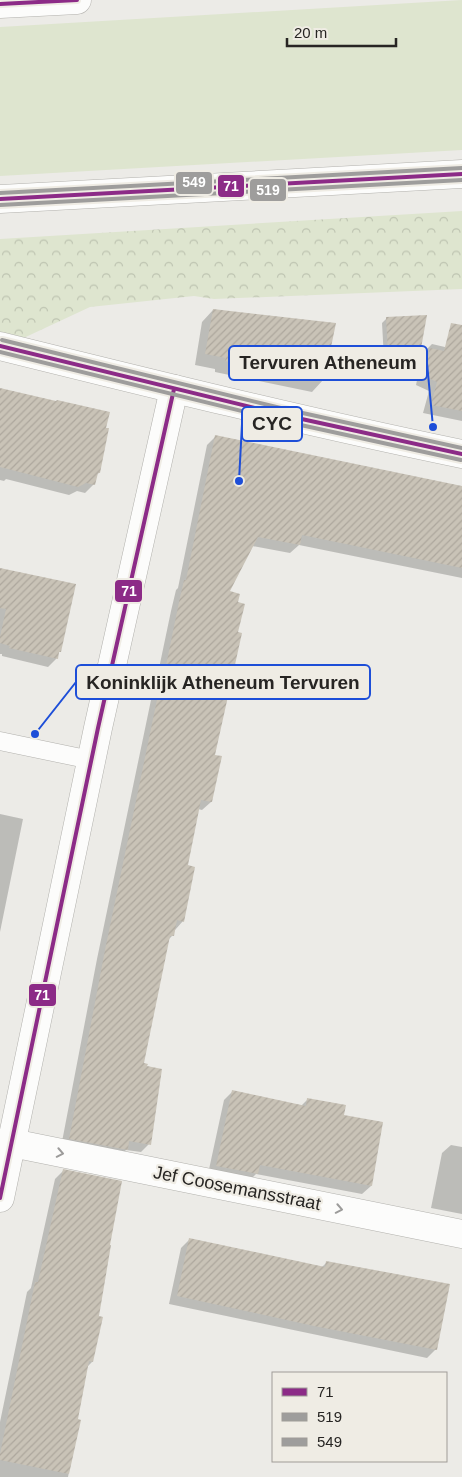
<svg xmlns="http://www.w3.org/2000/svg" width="462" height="1477" viewBox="0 0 462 1477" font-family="Helvetica,sans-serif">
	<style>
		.grass { fill: #dee5cf }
		.forest { fill: url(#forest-crowns) }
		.shadow { fill: #0003 }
		.building { fill: url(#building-hatch) }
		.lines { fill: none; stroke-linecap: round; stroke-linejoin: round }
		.lane-casing { stroke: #b2b1ad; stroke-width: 19 }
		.street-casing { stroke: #b2b1ad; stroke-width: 29 }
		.secondary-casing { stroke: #b2b1ad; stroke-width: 29 }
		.primary-casing { stroke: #b2b1ad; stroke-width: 29 }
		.lane { stroke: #fcfcfb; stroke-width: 18 }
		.street { stroke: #fcfcfb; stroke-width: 28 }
		.secondary { stroke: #fcfcfb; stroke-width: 28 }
		.primary { stroke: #fcfcfb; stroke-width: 28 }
		.bus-1-casing { stroke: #efece4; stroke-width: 8 }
		.bus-2-casing { stroke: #efece4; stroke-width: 8 }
		.bus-3-casing { stroke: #efece4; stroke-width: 8 }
		.bus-1 { stroke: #8c2b87; stroke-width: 4 }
		.bus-2 { stroke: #9e9d9c; stroke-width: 4 }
		.bus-3 { stroke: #9e9d9c; stroke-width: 4 }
		.oneway { stroke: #9c9b9a }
		.labels { text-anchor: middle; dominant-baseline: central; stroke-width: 4.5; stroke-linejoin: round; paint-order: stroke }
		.street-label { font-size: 18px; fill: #272523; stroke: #efece4 }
		.leader { fill: none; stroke: #1d4ed8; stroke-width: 2 }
		.callout-dot { fill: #1d4ed8; stroke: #efece4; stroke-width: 2 }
		.callout { fill: #efece4; stroke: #1d4ed8; stroke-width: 2 }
		.callout-label { font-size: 19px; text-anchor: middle; font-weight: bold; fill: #272523 }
		.line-badge { stroke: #efece4; stroke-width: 2 }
		.badge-label { font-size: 14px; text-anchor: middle; font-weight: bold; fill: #fff }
	</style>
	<defs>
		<pattern id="forest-crowns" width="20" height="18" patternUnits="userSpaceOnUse" patternTransform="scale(1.25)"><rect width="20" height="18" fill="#dee5cf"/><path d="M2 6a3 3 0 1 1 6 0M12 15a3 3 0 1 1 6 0" fill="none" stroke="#bec4b1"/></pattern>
		<pattern id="building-hatch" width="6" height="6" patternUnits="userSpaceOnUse" patternTransform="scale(1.25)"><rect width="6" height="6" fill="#c9c3b7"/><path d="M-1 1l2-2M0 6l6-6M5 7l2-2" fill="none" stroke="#ada79d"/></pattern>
	</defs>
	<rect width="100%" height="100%" fill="#ecebe7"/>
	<path class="grass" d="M 462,0 L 462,150 L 0,176 L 0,27 Z"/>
	<path class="forest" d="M 462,211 L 462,289 L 214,299 L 194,296 L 90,307 L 0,349 L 0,239 Z"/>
	<path class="shadow" d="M 213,310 L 323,380 L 312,392 L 215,372 L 215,369 L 195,365 L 202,322 Z
		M 387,318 L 419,353 L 415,358 L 384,359 L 382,323 Z
		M 432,344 L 462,351 L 462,421 L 423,413 L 429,391 L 416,385 L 423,353 Z
		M 0,389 L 105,429 L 99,473 L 96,475 L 94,484 L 85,493 L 77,491 L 69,495 L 6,479 L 4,481 L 0,480 Z
		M 216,436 L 462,487 L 462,578 L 299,545 L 290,553 L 252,546 L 228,592 L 213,756 L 211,802 L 202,810 L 198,809 L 187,866 L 183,921 L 175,930 L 172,936 L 167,941 L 143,1064 L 149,1144 L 141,1152 L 126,1150 L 118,1158 L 61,1147 L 97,959 L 151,700 L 153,697 L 171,611 L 176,590 L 178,588 L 207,445 Z
		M 0,575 L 60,651 L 58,654 L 57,658 L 48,667 L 2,656 L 2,654 L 0,654 Z
		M 0,814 L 23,819 L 0,932 Z
		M 232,1092 L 300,1107 L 308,1099 L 343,1116 L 382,1123 L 371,1186 L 362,1194 L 256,1174 L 248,1182 L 208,1174 L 224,1100 Z
		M 451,1145 L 462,1147 L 462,1214 L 431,1208 L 442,1153 Z
		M 63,1171 L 97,1317 L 92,1362 L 86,1368 L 76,1420 L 79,1421 L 68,1477 L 0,1477 L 0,1422 L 27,1292 L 31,1288 L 55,1179 Z
		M 189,1240 L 321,1268 L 327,1262 L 436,1349 L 427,1358 L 169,1304 L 181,1248 Z"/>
	<path class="building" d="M 213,309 L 336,323 L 324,381 L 225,361 L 226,358 L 205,354 Z
		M 427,315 L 420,354 L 388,355 L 386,317 Z
		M 451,323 L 462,325 L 462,411 L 431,405 L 437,382 L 424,376 L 430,348 L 444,351 Z
		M 0,388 L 56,401 L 57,400 L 110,412 L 106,428 L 109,428 L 100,473 L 98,473 L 95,485 L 86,483 L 78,487 L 0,467 Z
		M 215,435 L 462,486 L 462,568 L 302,535 L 300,545 L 258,537 L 230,591 L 240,594 L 238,602 L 245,604 L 238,632 L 242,633 L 215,755 L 222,756 L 212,802 L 201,800 L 188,865 L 195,867 L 184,922 L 177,920 L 174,936 L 170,936 L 144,1063 L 148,1064 L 147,1066 L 162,1069 L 151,1145 L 129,1141 L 128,1150 L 69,1139 L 105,950 L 159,690 L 161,690 L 179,602 L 184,580 L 186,580 Z
		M 0,568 L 76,584 L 61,652 L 59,652 L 58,659 L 9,648 L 10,646 L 0,643 L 0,637 L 6,609 L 0,608 Z
		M 232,1090 L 306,1106 L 307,1098 L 346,1105 L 344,1115 L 383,1122 L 372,1186 L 260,1165 L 258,1174 L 216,1166 Z
		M 63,1169 L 122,1181 L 110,1245 L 111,1245 L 99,1316 L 103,1317 L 93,1362 L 89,1361 L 78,1419 L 81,1420 L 69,1474 L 0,1460 L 0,1454 L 35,1282 L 38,1282 Z
		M 189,1238 L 325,1267 L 326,1261 L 450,1284 L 437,1350 L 314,1326 L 177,1296 Z"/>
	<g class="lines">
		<g class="lane-casing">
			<path id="lane" d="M 0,741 L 91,760"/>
		</g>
		<g class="street-casing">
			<path id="street" d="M 12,1143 L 462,1234
				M 0,1198 L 98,728 L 174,389"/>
		</g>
		<g class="secondary-casing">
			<path id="secondary" d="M 0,346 C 153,384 307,422 462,454"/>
		</g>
		<g class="primary-casing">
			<path id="primary" d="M 0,4 L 77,0
				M 0,199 L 462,174"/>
		</g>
		<use href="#lane" class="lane"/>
		<use href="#street" class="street"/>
		<use href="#secondary" class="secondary"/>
		<use href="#primary" class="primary"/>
		<g class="bus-1-casing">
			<path id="bus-1" d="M 0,4 L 77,0
				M 0,199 L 462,174
				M 0,346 L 288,416 L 462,454
				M 0,1198 L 98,728 L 174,389"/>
		</g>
		<g class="bus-2-casing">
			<path id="bus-2" d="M 0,205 L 462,180
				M 0,352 L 287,422 L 461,460"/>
		</g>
		<g class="bus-3-casing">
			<path id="bus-3" d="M 0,193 L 462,168
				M 2,340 L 289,410 L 462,448"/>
		</g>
		<use href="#bus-1" class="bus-1"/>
		<use href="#bus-2" class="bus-2"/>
		<use href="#bus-3" class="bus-3"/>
	</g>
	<defs><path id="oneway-chevron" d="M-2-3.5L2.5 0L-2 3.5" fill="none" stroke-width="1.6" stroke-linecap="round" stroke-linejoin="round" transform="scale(1.25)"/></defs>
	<g class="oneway">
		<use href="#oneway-chevron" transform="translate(60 1153) rotate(11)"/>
		<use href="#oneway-chevron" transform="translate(339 1209) rotate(11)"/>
	</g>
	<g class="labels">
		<g class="street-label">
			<text transform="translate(237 1188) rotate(11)">Jef Coosemansstraat</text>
		</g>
	</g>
	<path class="leader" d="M433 427L427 363M239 481L242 424M35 734L76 682"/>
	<g class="callout-dot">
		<circle cx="433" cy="427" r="5"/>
		<circle cx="239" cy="481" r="5"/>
		<circle cx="35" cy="734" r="5"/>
	</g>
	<g class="callout">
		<rect x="229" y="346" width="198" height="34" rx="5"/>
		<rect x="242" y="407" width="60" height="34" rx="5"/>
		<rect x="76" y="665" width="294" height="34" rx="5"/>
	</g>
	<g class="callout-label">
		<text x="328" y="369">Tervuren Atheneum</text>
		<text x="272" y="430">CYC</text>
		<text x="223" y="689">Koninklijk Atheneum Tervuren</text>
	</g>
	<g class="line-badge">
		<rect x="175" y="171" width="38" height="24" rx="5" fill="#9e9d9c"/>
		<rect x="217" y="174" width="28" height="24" rx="5" fill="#8c2b87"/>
		<rect x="249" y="178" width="38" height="24" rx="5" fill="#9e9d9c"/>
		<rect x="114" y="579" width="29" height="24" rx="5" fill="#8c2b87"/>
		<rect x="28" y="983" width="29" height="24" rx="5" fill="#8c2b87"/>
	</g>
	<g class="badge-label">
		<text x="194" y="187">549</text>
		<text x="231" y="191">71</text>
		<text x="268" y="195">519</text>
		<text x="129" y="596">71</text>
		<text x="42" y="1000">71</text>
	</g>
	<rect x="272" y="1372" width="175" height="90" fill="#efece4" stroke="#9f9c97"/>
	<rect x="282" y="1388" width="25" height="8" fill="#8c2b87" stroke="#9f9c97"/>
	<text x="317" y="1397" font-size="15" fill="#272523">71</text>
	<rect x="282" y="1413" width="25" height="8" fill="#9e9d9c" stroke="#9f9c97"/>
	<text x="317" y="1422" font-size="15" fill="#272523">519</text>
	<rect x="282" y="1438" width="25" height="8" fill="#9e9d9c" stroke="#9f9c97"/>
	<text x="317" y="1447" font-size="15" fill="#272523">549</text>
	<path d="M287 38v8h109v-8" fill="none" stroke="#272523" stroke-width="2.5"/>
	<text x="294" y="38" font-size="15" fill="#272523" stroke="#efece4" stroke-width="4" paint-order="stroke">20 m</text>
</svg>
